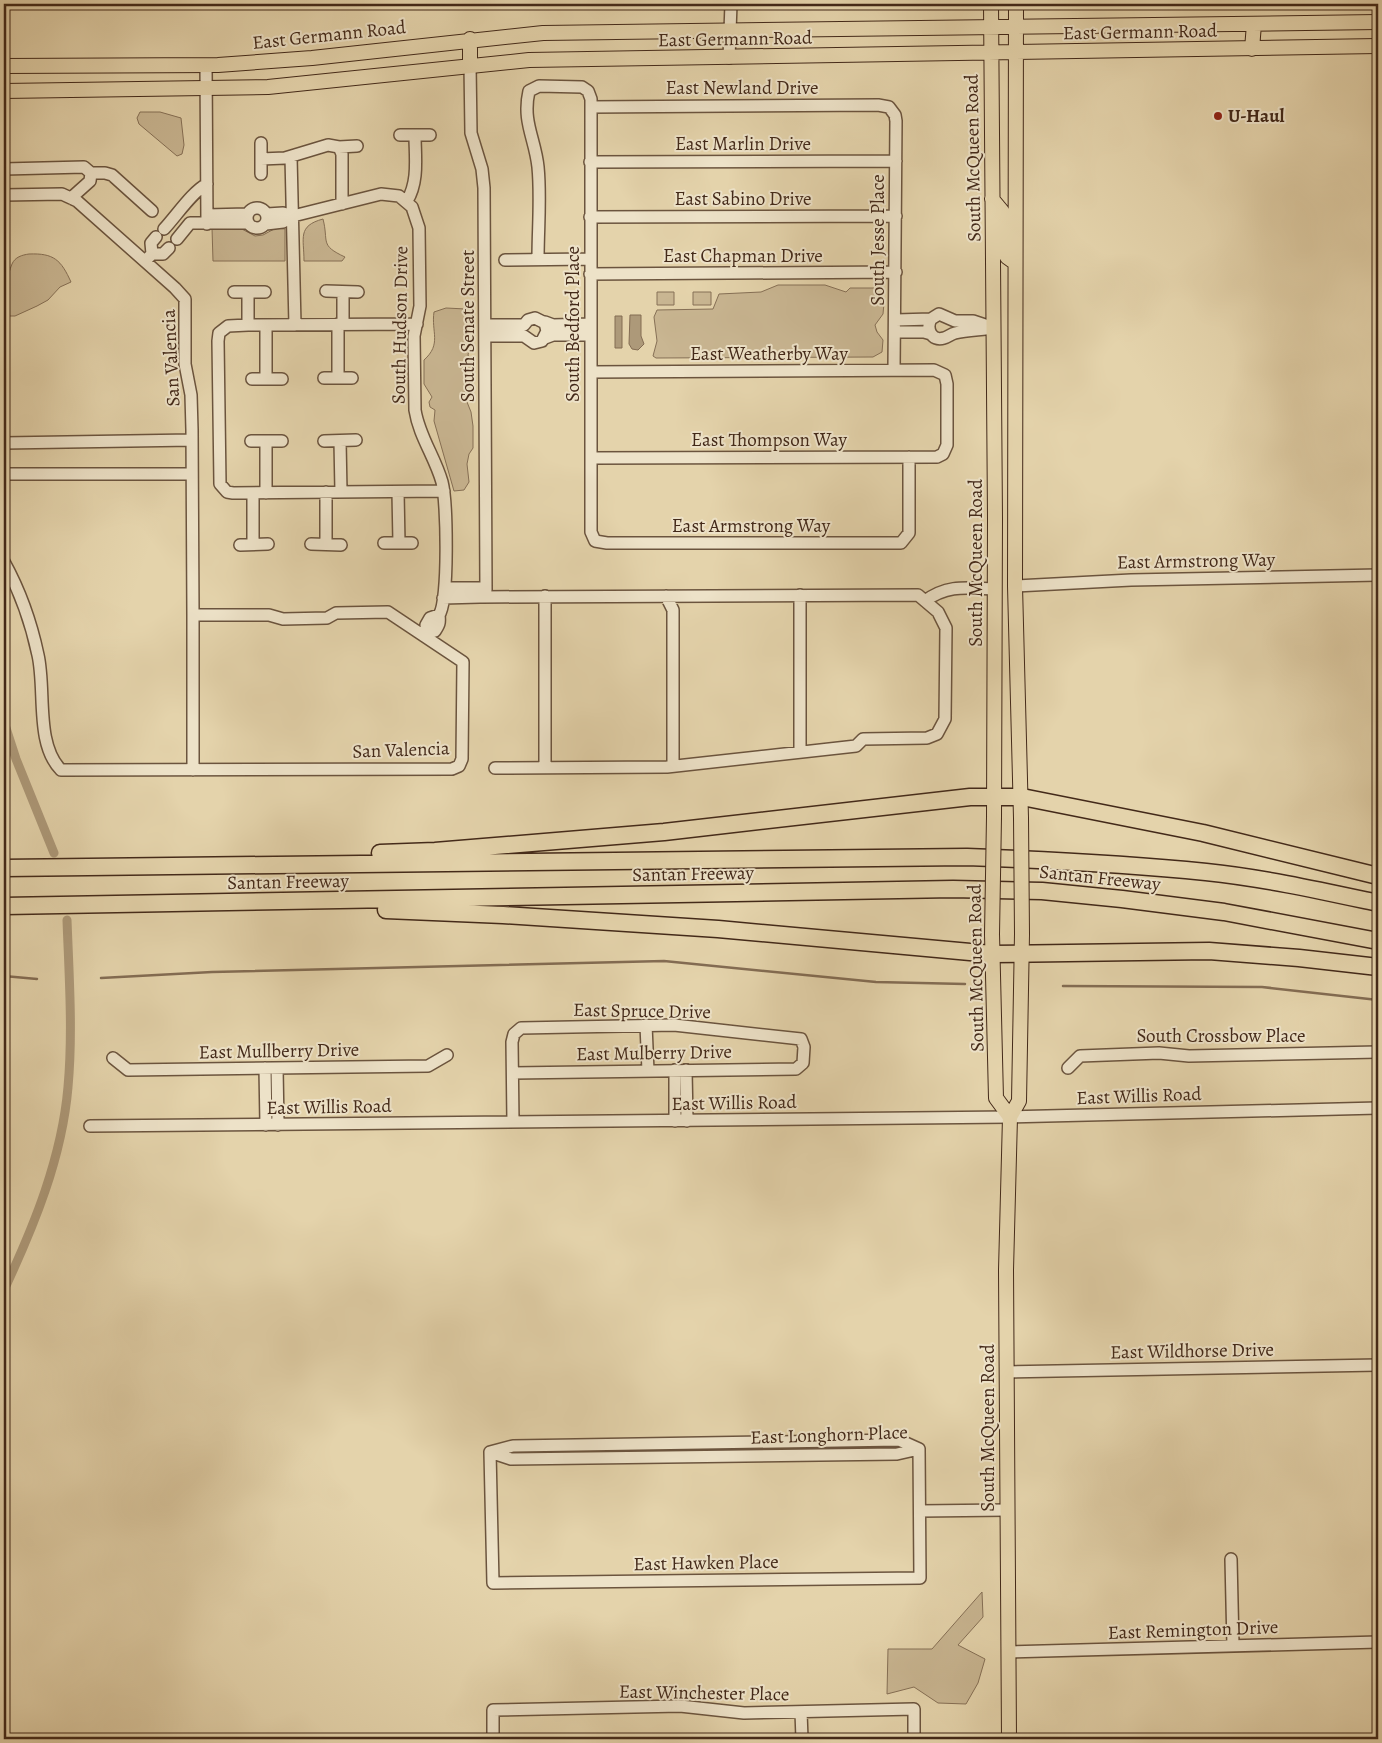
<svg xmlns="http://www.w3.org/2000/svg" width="1382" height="1743" viewBox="0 0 1382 1743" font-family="Alegreya,serif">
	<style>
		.green { fill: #c9b692; stroke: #867056 }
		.water { fill: #ad9979; stroke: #836c53 }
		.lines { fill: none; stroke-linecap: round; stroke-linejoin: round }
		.stream { stroke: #836c53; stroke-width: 2.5 }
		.canal { stroke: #ad9979; stroke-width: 9 }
		.minor-casing { stroke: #6b543e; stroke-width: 14 }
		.major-casing { stroke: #432919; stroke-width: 16 }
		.highway-casing { stroke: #432919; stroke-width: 19 }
		.minor { stroke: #ede2c8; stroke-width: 11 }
		.major { stroke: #e4d3ab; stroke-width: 14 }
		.highway { stroke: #e4d3ab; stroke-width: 16 }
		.major-bridge-casing { stroke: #432919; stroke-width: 16; stroke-linecap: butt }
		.major-bridge { stroke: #e4d3ab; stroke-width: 14 }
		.poi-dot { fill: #8f2418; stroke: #ede2c8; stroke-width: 2 }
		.labels { text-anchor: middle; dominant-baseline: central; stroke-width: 4; stroke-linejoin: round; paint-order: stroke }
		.street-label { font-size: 19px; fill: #432919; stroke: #ede2c8 }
		.poi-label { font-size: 19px; font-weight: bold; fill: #432919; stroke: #ede2c8; text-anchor: start }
	</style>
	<rect width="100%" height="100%" fill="#e4d3ab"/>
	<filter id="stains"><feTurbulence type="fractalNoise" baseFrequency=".004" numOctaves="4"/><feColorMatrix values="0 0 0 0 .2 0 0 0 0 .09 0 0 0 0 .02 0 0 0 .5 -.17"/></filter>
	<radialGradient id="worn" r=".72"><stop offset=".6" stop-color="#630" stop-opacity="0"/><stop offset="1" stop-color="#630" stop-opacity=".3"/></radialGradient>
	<path class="green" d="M 140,112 L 160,112 L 181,118 L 184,145 L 182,154 L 177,156 L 139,124 L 137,118 Z
		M 323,219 C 329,242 319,245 345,257 L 342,261 L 304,261 C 304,238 297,226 323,219 Z
		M 212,228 L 240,228 L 255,236 L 263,235 L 276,228 L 285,229 L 285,261 L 213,261 Z
		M 29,254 C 54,253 61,260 71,282 L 60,287 L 48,300 L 37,306 L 15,316 L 4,316 C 3,303 7,275 12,264 C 15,257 22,255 29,254 Z
		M 778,285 L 825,285 L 846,292 L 850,288 L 874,288 L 884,303 L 883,314 L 875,325 L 877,332 L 883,340 L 882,352 L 873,357 L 656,358 L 653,356 L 657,341 L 654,317 L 657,310 L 713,309 L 719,294 L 761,292 Z
		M 657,292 L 674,292 L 674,305 L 657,305 Z
		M 693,292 L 711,292 L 711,305 L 693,305 Z
		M 446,308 L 466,309 L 473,330 L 468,355 L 473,367 L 465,386 L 465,397 L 471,412 L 473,426 L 473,448 L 469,454 L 467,464 L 469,482 L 464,490 L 454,491 L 434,421 L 435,410 L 430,407 L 429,402 L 432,397 L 424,384 L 424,360 C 442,344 431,332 434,312 Z
		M 982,1592 L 983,1617 L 958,1645 L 985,1659 L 978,1683 L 966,1704 L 938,1703 L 914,1687 L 887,1694 L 888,1649 L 932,1649 Z"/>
	<path class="water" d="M 630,315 L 641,315 L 641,336 L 644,344 L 638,350 L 632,349 L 629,344 Z
		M 615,316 L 622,316 L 622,348 L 615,348 Z"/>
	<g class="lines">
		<path class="stream" d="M 4,976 L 37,979
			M 101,978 L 212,972 L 664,961 L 876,982 L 965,984
			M 1063,986 L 1262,987 L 1378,1000"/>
		<path class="canal" d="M 4,722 L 16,759 L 54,853
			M 4,1290 C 34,1226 62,1158 68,1087 C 73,1032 69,975 67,920"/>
		<g class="minor-casing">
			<path id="minor" d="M 729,58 L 731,4
				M 206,65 L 207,224
				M 591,107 L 878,105 L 889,107 L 895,115 L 896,121 L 894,370
				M 400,135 L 430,135
				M 261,143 L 261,174
				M 339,147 L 357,146
				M 291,157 L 295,325
				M 261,159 L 285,158 L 328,145 L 339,147 L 342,154 L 342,204
				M 590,162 L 896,161
				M 4,169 L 84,167 L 91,173 L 90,181 L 71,198
				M 91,173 L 105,173 L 112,175 L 152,211
				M 4,195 L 62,194 L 77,201 L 175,288 L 185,299 L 185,364 L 191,395 L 192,430 L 193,615 L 269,615 L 283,619 L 327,618 L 336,613 L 388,612 L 463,662 L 462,759 L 459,766 L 452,769 L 61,770 C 35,744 46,690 38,655 C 31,622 20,591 4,562
				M 407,201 C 419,181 415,157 415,135
				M247 218a10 10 0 1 1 20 0a10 10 0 1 1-20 0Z
				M 267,214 L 283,213 L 293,216
				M 207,215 L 247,214
				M 590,217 L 896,216
				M 266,224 L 283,222 L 293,216 L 381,194 L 399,196 L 412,207 L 419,228 L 420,306 L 414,336 L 415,410 C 419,436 435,457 442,482 C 447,501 449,602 439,615 C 440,623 439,625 435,631 L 427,632
				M 164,229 C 177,215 192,192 207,184
				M 177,239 L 190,223 L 248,223
				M 152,254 L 151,243 L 156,237
				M 538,259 C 538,229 541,197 538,167 C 535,138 522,122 529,91 L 539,86 L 582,87 L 588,91 L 591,99 L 591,532 L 595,541 L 607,543 L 901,543 L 909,533 L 909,457
				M 505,260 L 590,259
				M 145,261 L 152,254 L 163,254 L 169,248
				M 590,274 L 896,272
				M 326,291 L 358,292
				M 234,292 L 265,292
				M 343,292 L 343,324
				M 939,314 L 955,321 L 973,321 L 994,328 C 981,330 966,330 955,333 C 951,334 948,337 944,338 C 931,342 926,328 931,319 Z
				M 896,320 L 931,319
				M 545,322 L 553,325 L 590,324
				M 338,324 L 338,377
				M 417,324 L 248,325 L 228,326 L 219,333 L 218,341 L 220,484 L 227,492 L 233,493 L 444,491
				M 248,325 L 248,292
				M 485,325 L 524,325 L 528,320 L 535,318 L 545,323 L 547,331 L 542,341 L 534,343 L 524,336 L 485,336
				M 895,332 L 924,332 L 931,334
				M 545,338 L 553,335 L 590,335
				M 591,372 L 934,370 L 945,375 L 947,384 L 947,445 L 943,454 L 937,457 L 591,458
				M 266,378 L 266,325
				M 324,378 L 352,378
				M 252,379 L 282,379
				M 251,441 L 282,441
				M 266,441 L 266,493
				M 324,441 L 356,440
				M 340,441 L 341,492
				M 4,443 L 192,440
				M 4,474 L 192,474
				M 326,492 L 326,544
				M 398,492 L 399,543
				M 253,493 L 253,544
				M 384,543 L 412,543
				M 311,544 L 341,545
				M 240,545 L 268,544
				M 1015,586 L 1131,580 L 1378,575
				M 445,588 L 486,588
				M 545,596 L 545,768
				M 666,596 L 673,610 L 673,766
				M 482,597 L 918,595 L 938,612 L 946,628 L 945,719 L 937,734 L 927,738 L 863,739 L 856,746 L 667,767 L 495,768
				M 443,598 L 480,597 L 486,590 L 484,188 L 482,169 L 471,133 L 470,65
				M 925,601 C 948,584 967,588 994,589
				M 193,615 L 193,770
				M 424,636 L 427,632 L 426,625 L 430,618 L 439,615
				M 800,752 L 800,595
				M 646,1025 L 648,1071
				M 113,1058 L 128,1070 L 428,1066 L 447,1055
				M 265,1068 L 266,1125
				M 277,1068 L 278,1125
				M 1068,1068 L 1080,1056 L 1159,1053 L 1189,1056 L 1378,1052
				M 675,1070 L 675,1121
				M 686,1070 L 687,1121
				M 513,1073 L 796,1069 L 803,1063 L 804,1047 L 801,1039 L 674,1025 L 521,1028 L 514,1034 L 512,1042 L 513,1122
				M 90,1126 L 1010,1117 L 1378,1108
				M 1006,1372 L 1378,1365
				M 490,1452 L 493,1583 L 920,1578 L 919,1449
				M 490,1452 L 513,1446 L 899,1440 L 919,1449
				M 490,1452 L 511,1459 L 897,1454 L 919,1449
				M 920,1511 L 1007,1510
				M 1231,1559 L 1233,1646
				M 1009,1652 L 1378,1642
				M 801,1712 L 802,1739
				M 493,1739 L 493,1710 L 680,1706 L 744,1713 L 914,1709 L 914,1739"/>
		</g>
		<g class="major-casing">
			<path id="major" d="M 991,4 L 995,519 L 994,817
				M 1016,4 L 1015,586 L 1021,818
				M 470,39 L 470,65
				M 1252,49 L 1254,24
				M 4,66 L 218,65 L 312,58 L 543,33 L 1378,22
				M 4,91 L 268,87 L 529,60 L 1378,46
				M 992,199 L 1002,211 L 1004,252 L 1007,257 L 1014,262
				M 992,934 L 996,1098 L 1010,1117
				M 1009,1739 L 1006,1270 L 1010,1117 L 1019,1101 L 1022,934"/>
		</g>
		<g class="highway-casing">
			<path id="highway" d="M 380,853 L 435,851 L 664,832 L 970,797 L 1022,797 L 1203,833 L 1378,876
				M 4,868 L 967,857 C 1047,860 1127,864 1206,872 C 1264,878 1322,891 1378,903
				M 4,906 L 953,889 L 1042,891 L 1122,899 L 1224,912 L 1378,941
				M 386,910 L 503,915 L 718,929 L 992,954 L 1209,951 L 1299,958 L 1378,967"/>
		</g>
		<use href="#minor" class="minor"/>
		<use href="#major" class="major"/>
		<use href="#highway" class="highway"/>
		<g class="major-bridge-casing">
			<path id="major-bridge" d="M 1021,818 L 1022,934
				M 992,934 L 994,817"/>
		</g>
		<use href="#major-bridge" class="major-bridge"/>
	</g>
	<circle class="poi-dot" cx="1218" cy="116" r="5"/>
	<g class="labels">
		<g class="street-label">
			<text transform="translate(1140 32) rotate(-1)">East Germann Road</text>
			<text transform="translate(329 35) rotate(-6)">East Germann Road</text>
			<text transform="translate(735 39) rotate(-1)">East Germann Road</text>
			<text x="742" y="88">East Newland Drive</text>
			<text x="743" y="144">East Marlin Drive</text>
			<text transform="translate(973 158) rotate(-91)">South McQueen Road</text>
			<text x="743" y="199">East Sabino Drive</text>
			<text transform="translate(878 240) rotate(-90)">South Jesse Place</text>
			<text x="743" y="256">East Chapman Drive</text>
			<text transform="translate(573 324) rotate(-90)">South Bedford Place</text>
			<text transform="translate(400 325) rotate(-89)">South Hudson Drive</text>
			<text transform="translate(468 326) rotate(-90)">South Senate Street</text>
			<text x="769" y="354">East Weatherby Way</text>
			<text transform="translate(171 358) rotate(-93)">San Valencia</text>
			<text x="769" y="440">East Thompson Way</text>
			<text x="751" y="526">East Armstrong Way</text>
			<text transform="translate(1196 561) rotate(-1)">East Armstrong Way</text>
			<text transform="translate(976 563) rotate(-90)">South McQueen Road</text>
			<text transform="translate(401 750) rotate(-2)">San Valencia</text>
			<text transform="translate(693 874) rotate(-1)">Santan Freeway</text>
			<text transform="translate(1100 878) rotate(6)">Santan Freeway</text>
			<text transform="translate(288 882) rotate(-1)">Santan Freeway</text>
			<text transform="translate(976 968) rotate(-91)">South McQueen Road</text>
			<text transform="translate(642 1011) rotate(1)">East Spruce Drive</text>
			<text x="1221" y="1036">South Crossbow Place</text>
			<text transform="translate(279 1051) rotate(-1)">East Mullberry Drive</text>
			<text transform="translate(654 1053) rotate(-1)">East Mulberry Drive</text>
			<text transform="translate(1139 1096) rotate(-2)">East Willis Road</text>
			<text transform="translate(734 1103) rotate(-1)">East Willis Road</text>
			<text transform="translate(329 1107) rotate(-1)">East Willis Road</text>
			<text transform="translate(1192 1351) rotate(-1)">East Wildhorse Drive</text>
			<text transform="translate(988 1428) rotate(-90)">South McQueen Road</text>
			<text transform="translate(829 1435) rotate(-2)">East Longhorn Place</text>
			<text transform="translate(706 1563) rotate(-1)">East Hawken Place</text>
			<text transform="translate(1193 1630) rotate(-2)">East Remington Drive</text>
			<text transform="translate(704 1693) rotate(1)">East Winchester Place</text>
		</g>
		<g class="poi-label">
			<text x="1228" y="116">U-Haul</text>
		</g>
	</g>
	<rect width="1382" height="1743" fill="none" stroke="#e4d3ab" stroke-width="20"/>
	<rect x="5" y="5" width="1372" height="1733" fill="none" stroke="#432919" stroke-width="2.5"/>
	<rect x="10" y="10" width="1362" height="1723" fill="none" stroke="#432919"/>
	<rect width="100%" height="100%" filter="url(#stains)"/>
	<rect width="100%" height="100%" fill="url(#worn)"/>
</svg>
